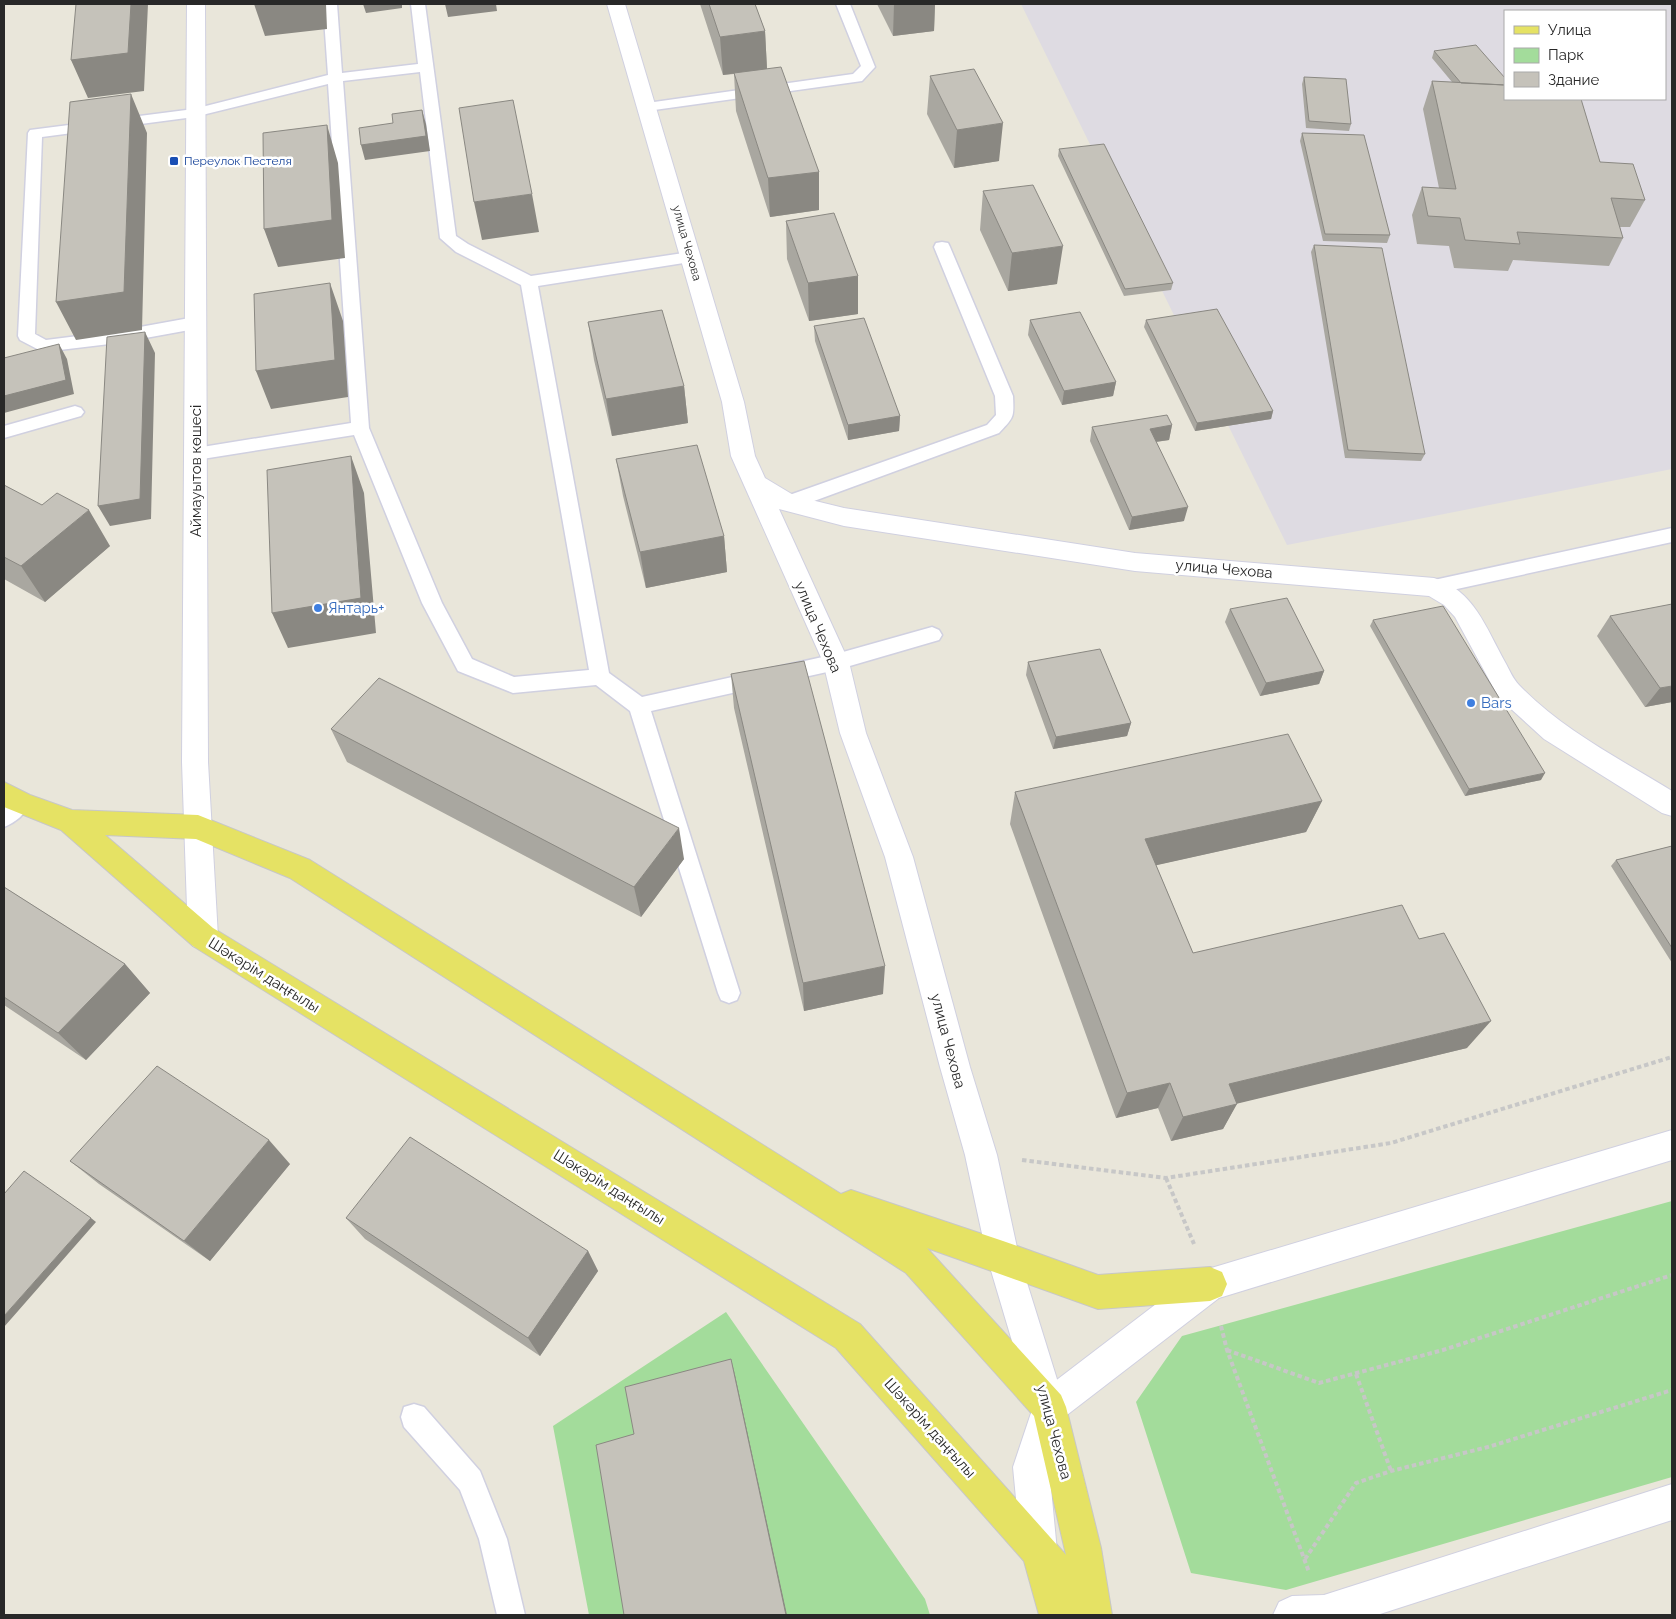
<svg xmlns="http://www.w3.org/2000/svg" width="1676" height="1619" viewBox="0 0 1676 1619" font-family="Raleway,sans-serif">
	<style>
		.industrial { fill: #dedbe2; fill-rule: evenodd }
		.green { fill: #a3dc9b }
		.lines { fill: none; stroke-linecap: round; stroke-linejoin: round }
		.service-casing { stroke: #d0d0e0; stroke-width: 3 }
		.minor-casing { stroke: #d0d0e0; stroke-width: 2 }
		.tertiary-casing { stroke: #d0d0e0; stroke-width: 2 }
		.primary-casing { stroke: #c7c7c7; stroke-width: 2 }
		.path { stroke: #c7c7c7; stroke-width: 4; stroke-dasharray: 4.5 3; stroke-linecap: butt }
		.service { fill: #fff; fill-rule: evenodd }
		.minor { fill: #fff; fill-rule: evenodd }
		.tertiary { fill: #fff; fill-rule: evenodd }
		.primary { fill: #e5e264; fill-rule: evenodd }
		.wall { fill: #a9a7a0 }
		.shaded-wall { fill: #8a8882 }
		.building { fill: #c5c2ba; stroke: #8a8882 }
		.transit-dot { fill: #1a4fb4; stroke: #fff; stroke-width: 2 }
		.shop-dot { fill: #3f7fe0; stroke: #fff; stroke-width: 2 }
		.labels { text-anchor: middle; dominant-baseline: central; stroke-width: 5; stroke-linejoin: round; paint-order: stroke }
		.far-transit-label { font-size: 12px; fill: #164399; stroke: #fff; text-anchor: start }
		.far-street-label { font-size: 12px; fill: #282828; stroke: #fff }
		.street-label { font-size: 15px; fill: #282828; stroke: #fff }
		.shop-label { font-size: 15px; fill: #366cbe; stroke: #fff; text-anchor: start }
	</style>
	<rect width="100%" height="100%" fill="#e9e6da"/>
	<path class="industrial" d="M 1021,4 L 1672,4 L 1672,469 L 1287,545 ZM 1505,11 L 1665,11 L 1665,99 L 1505,99 Z"/>
	<path class="green" d="M 1672,1201 L 1672,1477 L 1286,1590 L 1191,1573 L 1136,1402 L 1182,1336 Z
		M 726,1312 L 925,1599 L 930,1615 L 589,1615 L 553,1426 Z"/>
	<g class="lines">
		<g class="service-casing">
			<path id="service" d="M 323,4 L 337,4 L 342,73 L 418,64 L 411,4 L 425,4 L 456,236 L 468,244 L 531,276 L 690,252 L 696,253 L 698,257 L 696,261 L 690,262 L 538,286 L 609,673 L 642,697 L 836,654 L 932,627 L 939,630 L 942,635 L 939,640 L 836,670 L 651,711 L 740,993 L 737,1000 L 729,1003 L 721,1000 L 718,993 L 630,711 L 596,685 L 513,693 L 458,671 L 422,603 L 354,435 L 196,460 L 190,458 L 187,454 L 190,450 L 196,448 L 351,423 L 328,84 L 194,117 L 42,137 L 35,334 L 46,340 L 118,331 L 195,317 L 201,319 L 203,323 L 201,327 L 195,329 L 118,343 L 43,352 L 20,340 L 18,336 L 28,133 L 30,130 L 194,109 L 328,75 ZM 420,72 L 440,238 L 456,252 L 521,285 L 589,670 L 514,677 L 472,659 L 442,603 L 369,428 L 343,81 Z
				M 836,4 L 850,4 L 875,67 L 862,81 L 647,111 L 642,110 L 640,107 L 642,104 L 647,103 L 853,74 L 861,66 Z
				M 942,242 L 948,243 L 950,247 L 1013,396 C 1014,418 1014,417 999,433 L 795,508 L 788,510 L 781,508 L 779,503 L 781,498 L 987,425 L 996,415 L 995,396 L 934,247 L 936,243 Z
				M 75,406 L 81,408 L 84,412 L 81,416 L 4,438 L 4,426 Z
				M 1672,528 L 1672,542 L 1434,594 L 1427,592 L 1424,587 L 1427,582 L 1434,580 Z
				M 20,794 L 27,797 L 31,803 C 25,814 15,823 4,827 L 4,805 L 13,797 Z
				M 414,1404 L 424,1407 L 480,1471 L 507,1539 L 525,1615 L 497,1615 L 479,1539 L 460,1490 L 404,1427 L 401,1417 L 404,1407 Z"/>
		</g>
		<g class="minor-casing">
			<path id="minor" d="M 607,4 L 625,4 L 744,402 L 755,456 L 765,478 L 795,496 L 844,508 L 1135,553 L 1434,578 C 1474,590 1486,628 1505,662 C 1509,669 1513,679 1519,685 C 1562,730 1620,759 1672,791 L 1672,816 L 1662,813 L 1544,739 L 1499,698 L 1455,617 L 1444,605 L 1429,596 L 1135,571 L 844,526 L 779,509 L 849,662 L 866,733 L 913,857 L 970,1067 L 997,1155 L 1019,1257 L 1065,1405 L 1060,1417 L 1048,1422 L 1036,1417 L 1031,1405 L 987,1257 L 965,1155 L 940,1067 L 885,857 L 840,733 L 823,662 L 731,456 L 722,402 Z"/>
		</g>
		<g class="tertiary-casing">
			<path id="tertiary" d="M 187,4 L 205,4 L 208,762 L 218,937 L 213,946 L 203,950 L 193,946 L 188,937 L 182,762 Z
				M 1672,1130 L 1672,1160 L 1219,1298 L 1063,1418 L 1049,1467 L 1057,1551 L 1052,1564 L 1039,1569 L 1026,1564 L 1021,1551 L 1013,1467 L 1037,1395 L 1198,1272 Z
				M 1672,1484 L 1672,1520 L 1377,1615 L 1273,1615 L 1279,1602 L 1292,1596 L 1324,1595 Z"/>
		</g>
		<g class="primary-casing">
			<path id="primary" d="M 4,782 L 30,795 L 72,810 L 198,815 L 310,860 L 841,1194 L 851,1190 L 1003,1241 L 1098,1275 L 1210,1267 L 1222,1272 L 1227,1284 L 1222,1296 L 1210,1301 L 1098,1309 L 927,1248 L 1061,1395 L 1066,1407 L 1101,1548 L 1112,1615 L 1039,1615 L 1024,1561 L 836,1348 L 193,946 L 61,830 L 4,807 ZM 105,835 L 196,839 L 290,878 L 906,1273 L 1034,1416 L 1066,1555 L 860,1324 L 213,928 Z"/>
		</g>
		<path class="path" d="M 1022,1160 L 1166,1178 L 1391,1143 L 1672,1057
			M 1166,1178 L 1194,1244
			M 1221,1326 L 1227,1350 L 1309,1572
			M 1227,1350 L 1319,1383 L 1443,1350 L 1672,1275
			M 1356,1374 L 1391,1471
			M 1305,1559 L 1356,1483 L 1391,1471 L 1488,1447 L 1672,1390"/>
		<use href="#service" class="service"/>
		<use href="#minor" class="minor"/>
		<use href="#tertiary" class="tertiary"/>
		<use href="#primary" class="primary"/>
	</g>
	<path class="wall" d="M 700,4 L 755,4 L 765,31 L 767,69 L 819,172 L 819,210 L 770,217 L 736,111 L 734,74 L 723,75 Z
		M 877,4 L 935,4 L 934,31 L 893,36 Z
		M 1434,51 L 1600,162 L 1645,200 L 1630,227 L 1620,227 L 1623,238 L 1609,266 L 1513,260 L 1508,271 L 1454,268 L 1449,246 L 1417,244 L 1412,215 L 1422,187 L 1439,188 L 1423,109 L 1432,81 L 1452,82 L 1432,58 Z
		M 930,76 L 999,161 L 954,168 L 927,114 Z
		M 1304,77 L 1351,124 L 1349,131 L 1306,128 L 1302,84 Z
		M 1302,133 L 1390,235 L 1387,243 L 1323,241 L 1300,141 Z
		M 1059,149 L 1173,283 L 1171,290 L 1124,296 L 1058,156 Z
		M 983,191 L 1057,284 L 1008,291 L 980,230 Z
		M 786,221 L 858,276 L 858,314 L 809,321 L 787,259 Z
		M 1314,245 L 1425,454 L 1421,461 L 1345,458 L 1311,252 Z
		M 1030,320 L 1116,382 L 1113,396 L 1062,405 L 1028,335 Z
		M 1146,320 L 1273,411 L 1271,419 L 1195,431 L 1144,327 Z
		M 588,322 L 684,386 L 688,423 L 612,436 L 594,360 Z
		M 814,326 L 900,416 L 899,431 L 848,440 L 815,341 Z
		M 1172,425 L 1169,440 L 1156,442 L 1184,521 L 1129,530 L 1090,441 L 1092,427 Z
		M 616,459 L 724,536 L 727,572 L 646,588 L 623,496 Z
		M 4,485 L 110,546 L 45,602 L 4,579 Z
		M 1230,609 L 1324,671 L 1319,684 L 1260,696 L 1225,622 Z
		M 1610,616 L 1672,702 L 1645,707 L 1597,636 Z
		M 1373,620 L 1541,780 L 1465,796 L 1370,626 Z
		M 1028,662 L 1131,723 L 1127,736 L 1053,749 L 1026,675 Z
		M 731,674 L 883,994 L 804,1011 L 734,708 Z
		M 331,729 L 684,859 L 641,917 L 347,762 Z
		M 1015,792 L 1322,801 L 1306,832 L 1156,865 L 1193,953 L 1467,1048 L 1237,1103 L 1223,1129 L 1171,1141 L 1158,1108 L 1116,1118 L 1010,824 Z
		M 1672,846 L 1672,963 L 1611,866 L 1616,860 Z
		M 4,887 L 125,964 L 150,993 L 86,1060 L 4,1005 Z
		M 70,1161 L 290,1164 L 210,1261 L 99,1184 Z
		M 346,1218 L 588,1251 L 598,1271 L 540,1356 L 365,1239 Z"/>
	<path class="shaded-wall" d="M 131,4 L 148,4 L 144,91 L 88,98 L 71,60 Z
		M 254,4 L 326,4 L 327,29 L 265,36 Z
		M 363,4 L 402,4 L 402,8 L 366,13 Z
		M 445,4 L 496,4 L 497,11 L 448,17 Z
		M 894,4 L 935,4 L 934,31 L 893,36 Z
		M 765,31 L 767,69 L 723,75 L 720,37 Z
		M 131,94 L 147,133 L 142,330 L 76,340 L 56,302 Z
		M 422,110 L 426,124 L 430,151 L 365,160 L 361,145 Z
		M 1003,123 L 999,161 L 954,168 L 957,130 Z
		M 327,125 L 338,163 L 345,258 L 278,267 L 264,229 Z
		M 819,172 L 819,210 L 770,217 L 768,178 Z
		M 532,194 L 539,232 L 482,240 L 474,202 Z
		M 1063,246 L 1057,284 L 1008,291 L 1012,253 Z
		M 858,276 L 858,314 L 809,321 L 808,283 Z
		M 330,283 L 343,321 L 348,397 L 271,409 L 256,371 Z
		M 145,332 L 155,353 L 151,519 L 110,526 L 98,506 Z
		M 59,344 L 67,359 L 74,394 L 4,413 L 4,396 Z
		M 1116,382 L 1113,396 L 1062,405 L 1064,391 Z
		M 684,386 L 688,423 L 612,436 L 606,399 Z
		M 1273,411 L 1271,419 L 1195,431 L 1197,423 Z
		M 900,416 L 899,431 L 848,440 L 848,425 Z
		M 1172,425 L 1169,440 L 1147,443 L 1150,429 Z
		M 351,456 L 364,493 L 376,633 L 288,648 L 272,613 Z
		M 1188,507 L 1184,521 L 1129,530 L 1132,517 Z
		M 89,510 L 110,546 L 45,602 L 21,566 Z
		M 724,536 L 727,572 L 646,588 L 640,552 Z
		M 1324,671 L 1319,684 L 1260,696 L 1266,683 Z
		M 1672,686 L 1672,702 L 1645,707 L 1660,688 Z
		M 1131,723 L 1127,736 L 1053,749 L 1056,737 Z
		M 1545,773 L 1541,780 L 1465,796 L 1469,789 Z
		M 1322,801 L 1306,832 L 1135,870 L 1145,839 Z
		M 679,828 L 684,859 L 641,917 L 634,887 Z
		M 125,964 L 150,993 L 86,1060 L 58,1033 Z
		M 885,966 L 883,994 L 804,1011 L 803,983 Z
		M 1491,1021 L 1467,1048 L 1215,1109 L 1229,1084 Z
		M 1170,1083 L 1158,1108 L 1116,1118 L 1127,1093 Z
		M 1237,1104 L 1223,1129 L 1171,1141 L 1183,1117 Z
		M 269,1140 L 290,1164 L 210,1261 L 184,1241 Z
		M 91,1218 L 96,1222 L 4,1327 L 4,1316 Z
		M 588,1251 L 598,1271 L 540,1356 L 528,1338 Z
		M 731,1359 L 735,1375 L 787,1615 L 786,1615 Z"/>
	<path class="building" d="M 76,4 L 131,4 L 128,53 L 71,60 Z
		M 709,4 L 755,4 L 765,31 L 720,37 Z
		M 1476,45 L 1505,78 L 1505,85 L 1461,83 L 1434,51 Z
		M 781,67 L 819,172 L 768,178 L 734,73 Z
		M 974,69 L 1003,123 L 957,130 L 930,76 Z
		M 1304,77 L 1346,79 L 1351,124 L 1309,121 Z
		M 1432,81 L 1505,85 L 1505,99 L 1581,99 L 1600,162 L 1633,164 L 1645,200 L 1611,198 L 1623,238 L 1517,232 L 1520,244 L 1465,240 L 1460,218 L 1428,216 L 1422,187 L 1456,189 Z
		M 131,94 L 124,292 L 56,302 L 70,102 Z
		M 513,100 L 532,194 L 474,202 L 459,108 Z
		M 422,110 L 426,136 L 361,145 L 359,128 L 393,123 L 392,114 Z
		M 327,125 L 332,220 L 264,229 L 263,133 Z
		M 1302,133 L 1364,135 L 1390,235 L 1325,234 Z
		M 1104,144 L 1173,283 L 1125,289 L 1059,149 Z
		M 1033,185 L 1063,246 L 1012,253 L 983,191 Z
		M 834,213 L 858,276 L 808,283 L 786,221 Z
		M 1314,245 L 1382,248 L 1425,454 L 1348,450 Z
		M 330,283 L 335,360 L 256,371 L 254,294 Z
		M 1217,309 L 1273,411 L 1197,423 L 1146,320 Z
		M 662,310 L 684,386 L 606,399 L 588,322 Z
		M 1080,312 L 1116,382 L 1064,391 L 1030,320 Z
		M 864,318 L 900,416 L 848,425 L 814,326 Z
		M 145,332 L 140,499 L 98,506 L 107,337 Z
		M 59,344 L 66,380 L 4,396 L 4,358 Z
		M 1167,415 L 1172,425 L 1150,429 L 1188,507 L 1132,517 L 1092,427 Z
		M 697,445 L 724,536 L 640,552 L 616,459 Z
		M 351,456 L 361,598 L 272,613 L 267,470 Z
		M 4,485 L 42,505 L 57,493 L 89,510 L 21,566 L 4,557 Z
		M 1287,598 L 1324,671 L 1266,683 L 1230,609 Z
		M 1672,604 L 1672,686 L 1660,688 L 1610,616 Z
		M 1443,606 L 1545,773 L 1469,789 L 1373,620 Z
		M 1100,649 L 1131,723 L 1056,737 L 1028,662 Z
		M 804,661 L 885,966 L 803,983 L 731,674 Z
		M 379,678 L 679,828 L 634,887 L 331,729 Z
		M 1288,734 L 1322,801 L 1145,839 L 1193,953 L 1402,905 L 1419,939 L 1444,933 L 1491,1021 L 1229,1084 L 1237,1104 L 1183,1117 L 1170,1083 L 1127,1093 L 1015,792 Z
		M 1672,846 L 1672,948 L 1616,860 Z
		M 4,887 L 125,964 L 58,1033 L 4,997 Z
		M 157,1066 L 269,1140 L 184,1241 L 70,1161 Z
		M 410,1137 L 588,1251 L 528,1338 L 346,1218 Z
		M 24,1171 L 91,1218 L 4,1316 L 4,1194 Z
		M 731,1359 L 786,1615 L 624,1615 L 596,1445 L 634,1434 L 625,1387 Z"/>
	<rect class="transit-dot" x="169" y="156" width="10" height="10" rx="2.5"/>
	<g class="shop-dot">
		<circle cx="318" cy="608" r="5"/>
		<circle cx="1471" cy="703" r="5"/>
	</g>
	<g class="labels">
		<g class="far-transit-label">
			<text x="184" y="161">Переулок Пестеля</text>
		</g>
		<g class="far-street-label">
			<text transform="translate(687 243) rotate(74)">улица Чехова</text>
		</g>
		<g class="street-label">
			<text transform="translate(196 471) rotate(-90)">Аймауытов көшесі</text>
			<text transform="translate(1224 569) rotate(5)">улица Чехова</text>
			<text transform="translate(818 627) rotate(67)">улица Чехова</text>
			<text transform="translate(264 975) rotate(32)">Шәкәрім даңғылы</text>
			<text transform="translate(948 1041) rotate(75)">улица Чехова</text>
			<text transform="translate(609 1187) rotate(32)">Шәкәрім даңғылы</text>
			<text transform="translate(930 1428) rotate(48)">Шәкәрім даңғылы</text>
			<text transform="translate(1054 1432) rotate(75)">улица Чехова</text>
		</g>
		<g class="shop-label">
			<text x="328" y="608">Янтарь+</text>
			<text x="1481" y="703">Bars</text>
		</g>
	</g>
	<rect width="1676" height="1619" fill="none" stroke="#282828" stroke-width="10"/>
	<rect x="1504" y="10" width="162" height="90" fill="#ffffff" stroke="#a9a9a9"/>
	<rect x="1514" y="26" width="25" height="8" fill="#e5e264" stroke="#a9a9a9"/>
	<text x="1548" y="35" font-size="15" fill="#282828">Улица</text>
	<rect x="1514" y="48" width="25" height="15" fill="#a3dc9b" stroke="#a9a9a9"/>
	<text x="1548" y="60" font-size="15" fill="#282828">Парк</text>
	<rect x="1514" y="72" width="25" height="15" fill="#c5c2ba" stroke="#a9a9a9"/>
	<text x="1548" y="85" font-size="15" fill="#282828">Здание</text>
</svg>
